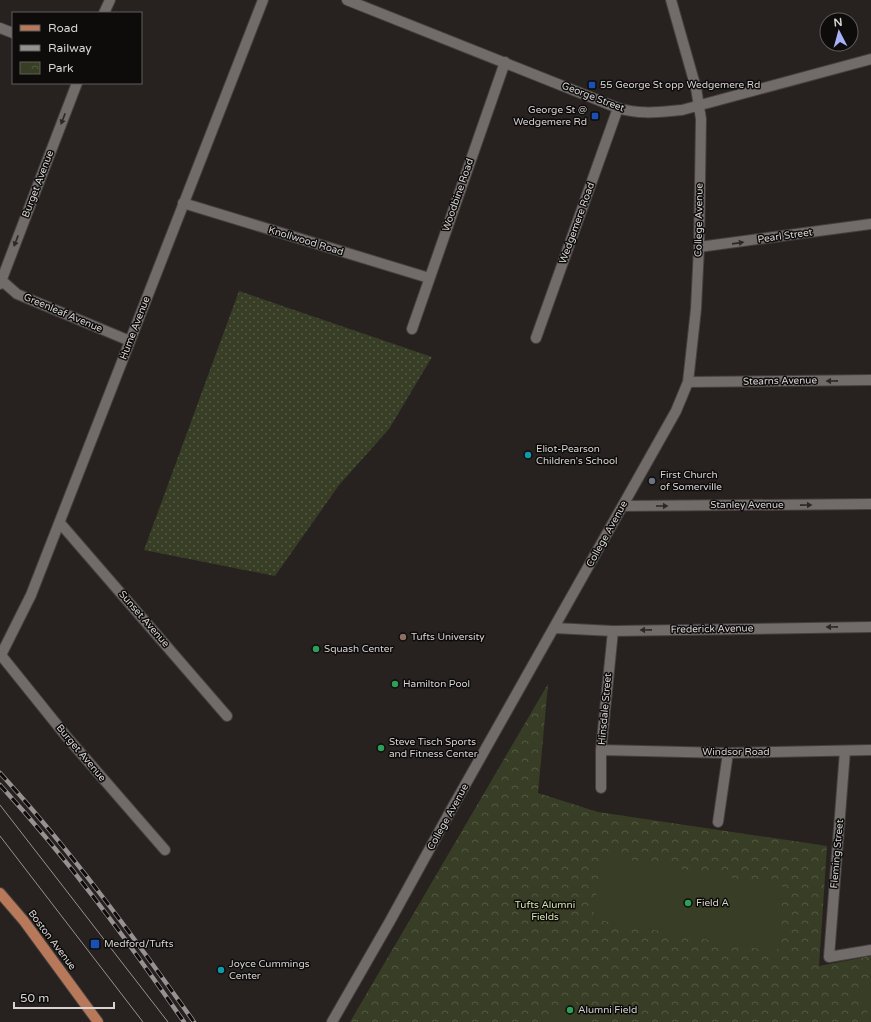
<svg xmlns="http://www.w3.org/2000/svg" width="871" height="1022" viewBox="0 0 871 1022" font-family="'Varela Round',sans-serif">
	<style>
		.grass { fill: url(#grass-dots) }
		.park { fill: url(#park-crowns) }
		.garden { fill: #383e25 }
		.lines { fill: none; stroke-linecap: round; stroke-linejoin: round }
		.minor-casing { stroke: #43403e; stroke-width: 12 }
		.major-casing { stroke: #43403e; stroke-width: 12 }
		.minor { stroke: #716b69; stroke-width: 10 }
		.major { stroke: #b77959; stroke-width: 10 }
		.tram { stroke: #969291; stroke-width: 1 }
		.rail-casing { stroke: #969291; stroke-width: 4.5 }
		.rail { stroke: #0e0c0b; stroke-width: 3; stroke-dasharray: 9; stroke-linecap: butt }
		.oneway { fill: #2c2827 }
		.transit-dot { fill: #1a4fb4; stroke: #0e0c0b; stroke-width: 1.5 }
		.culture-dot { fill: #0f9aa8; stroke: #0e0c0b; stroke-width: 1.5 }
		.worship-dot { fill: #6b7280; stroke: #0e0c0b; stroke-width: 1.5 }
		.education-dot { fill: #8d6e63; stroke: #0e0c0b; stroke-width: 1.5 }
		.leisure-dot { fill: #2e9e5b; stroke: #0e0c0b; stroke-width: 1.5 }
		.labels { text-anchor: middle; dominant-baseline: central; stroke-width: 3; stroke-linejoin: round; paint-order: stroke }
		.poi-label { font-size: 10px; fill: #d6d3d2; stroke: #0e0c0b; text-anchor: start }
		.street-label { font-size: 10px; fill: #d6d3d2; stroke: #0e0c0b }
		.park-label { font-size: 10px; fill: #d5e3aa; stroke: #0e0c0b }
	</style>
	<defs>
		<pattern id="grass-dots" width="8" height="8" patternUnits="userSpaceOnUse"><rect width="8" height="8" fill="#383e25"/><path d="M2 2h.1M6 6h.1" fill="none" stroke="#545944" stroke-width="1.8" stroke-linecap="round"/></pattern>
		<pattern id="park-crowns" width="20" height="18" patternUnits="userSpaceOnUse"><rect width="20" height="18" fill="#383e25"/><path d="M2 6a3 3 0 1 1 6 0M12 15a3 3 0 1 1 6 0" fill="none" stroke="#545944"/></pattern>
	</defs>
	<rect width="100%" height="100%" fill="#272220"/>
	<path class="grass" d="M 239,291 L 432,357 L 389,429 L 339,485 L 275,576 L 144,550 Z"/>
	<path class="park" d="M 548,684 L 538,793 L 598,812 L 827,846 L 819,966 L 871,956 L 871,1022 L 350,1022 Z"/>
	<path class="garden" d="M 602,855 L 783,887 L 777,952 L 593,919 Z
		M 871,986 L 871,1022 L 859,991 Z
		M 573,999 L 591,1022 L 543,1022 Z"/>
	<g class="lines">
		<g class="minor-casing">
			<path id="minor" d="M 347,0 L 618,108 C 641,115 659,112 682,110 L 871,59
				M 104,13 L 110,0
				M 0,28 L 13,33
				M 183,203 L 429,278
				M 699,247 L 871,224
				M 0,279 L 17,294 L 130,341
				M 0,284 L 77,83
				M 412,329 L 505,62
				M 536,338 L 618,108
				M 688,382 L 871,380
				M 623,506 L 871,504
				M 60,523 L 227,716
				M 554,628 L 613,631 L 871,627
				M 0,654 L 66,736 L 165,850
				M 1,655 L 31,595 L 263,0
				M 601,750 L 726,753 L 871,750
				M 845,751 L 829,957 L 871,950
				M 601,788 L 601,750 L 613,631
				M 718,822 L 728,753
				M 332,1022 L 390,921 L 451,810 L 676,411 L 688,382 L 696,309 L 699,247 L 701,119 L 696,88 L 671,0"/>
		</g>
		<g class="major-casing">
			<path id="major" d="M 0,893 L 24,921 L 98,1022"/>
		</g>
		<use href="#minor" class="minor"/>
		<use href="#major" class="major"/>
		<path class="tram" d="M 0,805 L 168,1022
			M 0,836 L 143,1022"/>
		<g class="rail-casing">
			<path id="rail" d="M 0,773 C 71,851 133,936 194,1022
				M 0,785 C 68,859 127,940 184,1022"/>
		</g>
		<use href="#rail" class="rail"/>
	</g>
	<defs><path id="oneway-solid" d="M-6-.8H1V-3.2L6.5 0L1 3.2V.8H-6Z"/></defs>
	<g class="oneway">
		<use href="#oneway-solid" transform="translate(63 119) rotate(111)"/>
		<use href="#oneway-solid" transform="translate(16 241) rotate(111)"/>
		<use href="#oneway-solid" transform="translate(738 243) rotate(-8)"/>
		<use href="#oneway-solid" transform="translate(832 381) rotate(179)"/>
		<use href="#oneway-solid" transform="translate(806 505) rotate(-1)"/>
		<use href="#oneway-solid" transform="translate(662 506)"/>
		<use href="#oneway-solid" transform="translate(832 627) rotate(179)"/>
		<use href="#oneway-solid" transform="translate(646 630) rotate(179)"/>
	</g>
	<g class="transit-dot">
		<rect x="588" y="81" width="8" height="8" rx="2"/>
		<rect x="591" y="112" width="8" height="8" rx="2"/>
		<rect x="90" y="939" width="10" height="10" rx="2"/>
	</g>
	<g class="culture-dot">
		<circle cx="528" cy="455" r="4"/>
		<circle cx="221" cy="970" r="4"/>
	</g>
	<circle class="worship-dot" cx="652" cy="481" r="4"/>
	<circle class="education-dot" cx="403" cy="637" r="4"/>
	<g class="leisure-dot">
		<circle cx="316" cy="649" r="4"/>
		<circle cx="395" cy="684" r="4"/>
		<circle cx="381" cy="748" r="4"/>
		<circle cx="688" cy="903" r="4"/>
		<circle cx="570" cy="1010" r="4"/>
	</g>
	<g class="labels">
		<g class="poi-label">
			<text x="600" y="85">55 George St opp Wedgemere Rd</text>
			<text x="587" y="110" text-anchor="end">George St @<tspan x="587" dy="12">Wedgemere Rd</tspan></text>
			<text x="536" y="449">Eliot-Pearson<tspan x="536" dy="12">Children's School</tspan></text>
			<text x="660" y="475">First Church<tspan x="660" dy="12">of Somerville</tspan></text>
			<text x="411" y="637">Tufts University</text>
			<text x="324" y="649">Squash Center</text>
			<text x="403" y="684">Hamilton Pool</text>
			<text x="389" y="742">Steve Tisch Sports<tspan x="389" dy="12">and Fitness Center</tspan></text>
			<text x="696" y="903">Field A</text>
			<text x="104" y="944">Medford/Tufts</text>
			<text x="229" y="964">Joyce Cummings<tspan x="229" dy="12">Center</tspan></text>
			<text x="578" y="1010">Alumni Field</text>
		</g>
		<g class="street-label">
			<text transform="translate(593 97) rotate(21)">George Street</text>
			<text transform="translate(38 184) rotate(-69)">Burget Avenue</text>
			<text transform="translate(458 195) rotate(-71)">Woodbine Road</text>
			<text transform="translate(699 220) rotate(-89)">College Avenue</text>
			<text transform="translate(577 223) rotate(-70)">Wedgemere Road</text>
			<text transform="translate(785 236) rotate(-8)">Pearl Street</text>
			<text transform="translate(306 241) rotate(17)">Knollwood Road</text>
			<text transform="translate(63 313) rotate(23)">Greenleaf Avenue</text>
			<text transform="translate(135 328) rotate(-69)">Hume Avenue</text>
			<text transform="translate(780 381) rotate(-1)">Stearns Avenue</text>
			<text x="747" y="505">Stanley Avenue</text>
			<text transform="translate(607 534) rotate(-61)">College Avenue</text>
			<text transform="translate(144 619) rotate(49)">Sunset Avenue</text>
			<text transform="translate(712 629) rotate(-1)">Frederick Avenue</text>
			<text transform="translate(605 709) rotate(-85)">Hinsdale Street</text>
			<text x="736" y="752">Windsor Road</text>
			<text transform="translate(81 753) rotate(50)">Burget Avenue</text>
			<text transform="translate(448 817) rotate(-61)">College Avenue</text>
			<text transform="translate(837 854) rotate(-85)">Fleming Street</text>
			<text transform="translate(52 940) rotate(53)">Boston Avenue</text>
		</g>
		<g class="park-label">
			<text x="545" y="905">Tufts Alumni<tspan x="545" dy="12">Fields</tspan></text>
		</g>
	</g>
	<rect x="12" y="12" width="130" height="72" fill="#0e0c0b" stroke="#5e5c5b"/>
	<rect x="20" y="25" width="20" height="6" fill="#b77959" stroke="#5e5c5b"/>
	<text x="48" y="32" font-size="12" fill="#d6d3d2">Road</text>
	<rect x="20" y="45" width="20" height="6" fill="#969291" stroke="#5e5c5b"/>
	<text x="48" y="52" font-size="12" fill="#d6d3d2">Railway</text>
	<rect x="20" y="62" width="20" height="12" fill="url(#park-crowns)" stroke="#5e5c5b"/>
	<text x="48" y="72" font-size="12" fill="#d6d3d2">Park</text>
	<g transform="translate(839 32) rotate(354)"><circle r="19" fill="#0e0c0b" stroke="#5e5c5b"/>
	<path d="M0-3L7 15L0 10L-7 15Z" fill="#a7b0fc"/>
	<text y="-6" font-size="11" font-weight="bold" text-anchor="middle" fill="#d6d3d2">N</text>
	</g>
	<path d="M14 1002v6h100v-6" fill="none" stroke="#d6d3d2" stroke-width="2"/>
	<text x="20" y="1002" font-size="12" fill="#d6d3d2" stroke="#0e0c0b" stroke-width="3" paint-order="stroke">50 m</text>
</svg>
